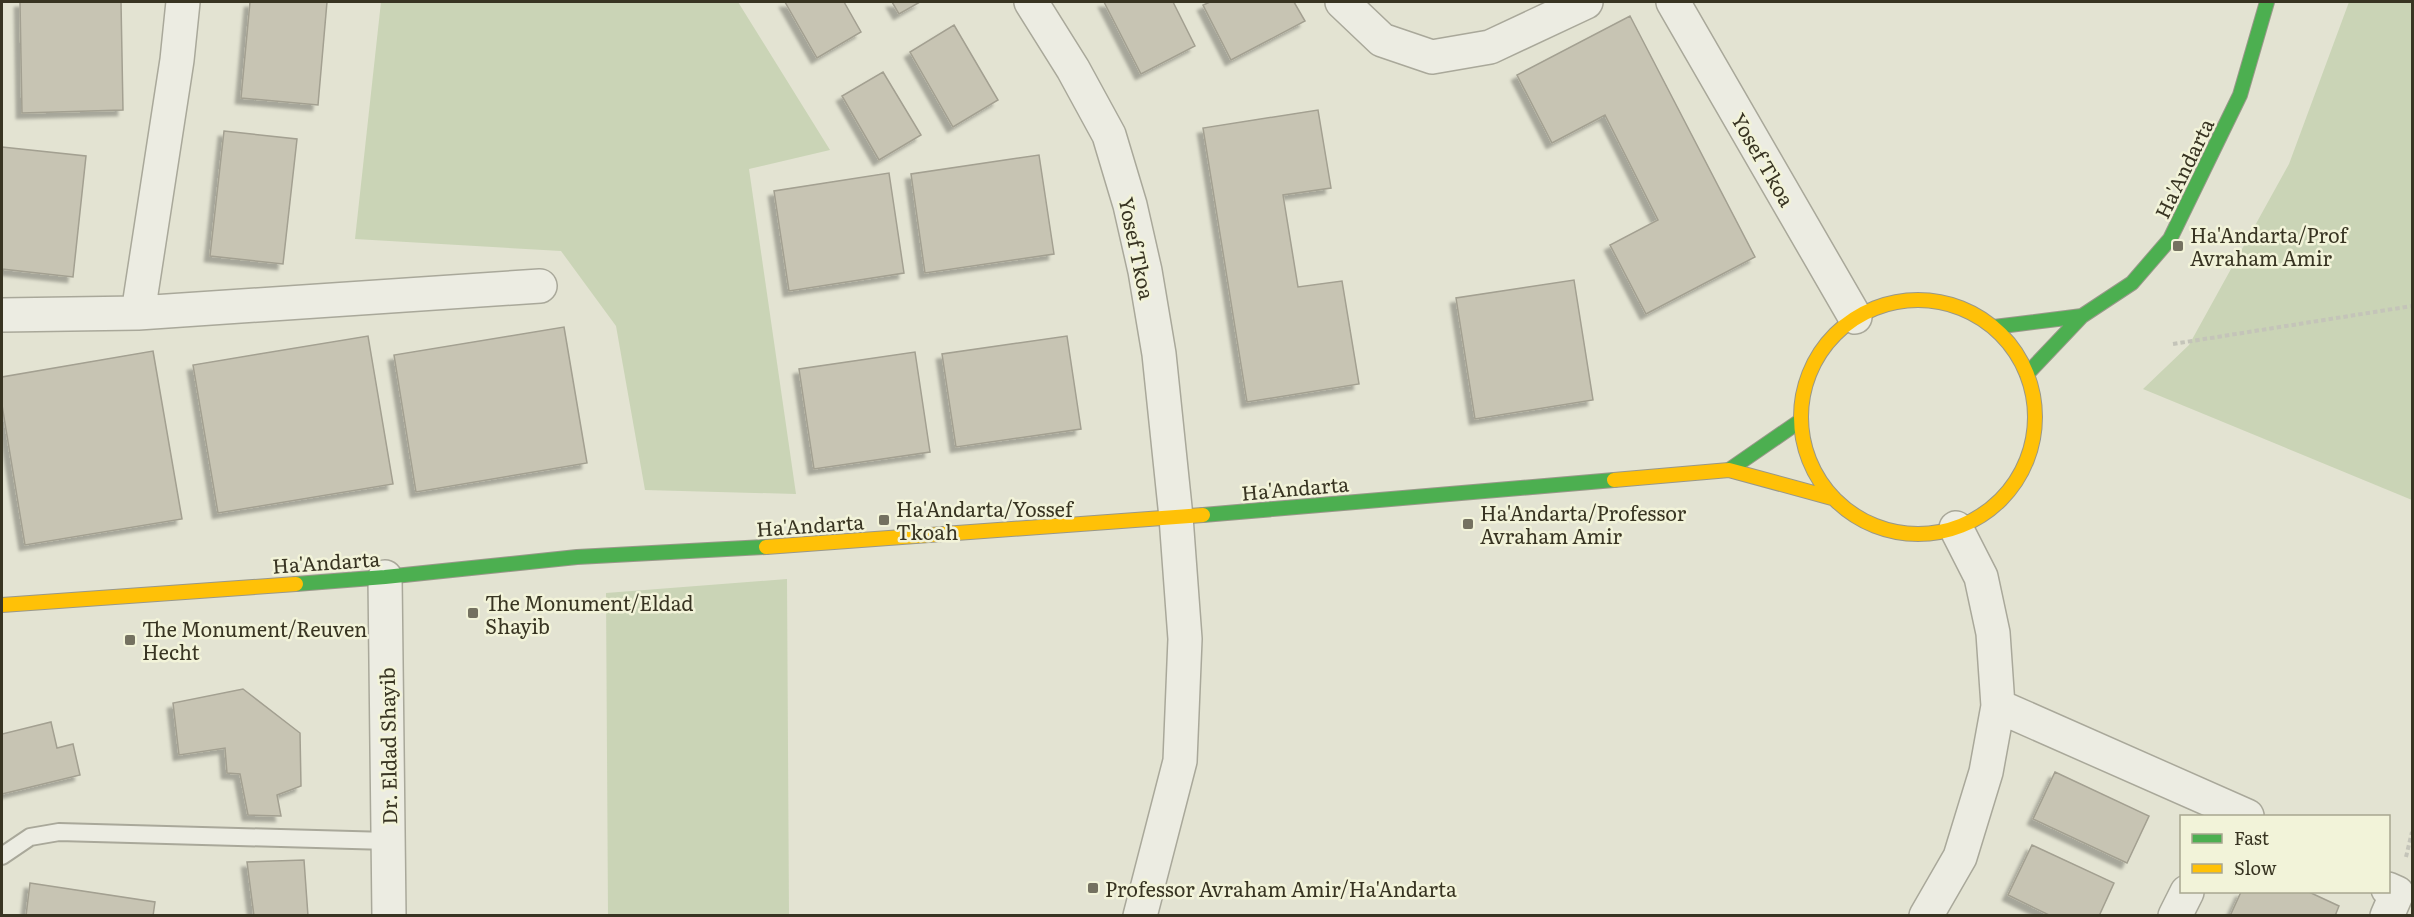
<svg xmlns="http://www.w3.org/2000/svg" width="2414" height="917" viewBox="0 0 2414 917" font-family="Literata,serif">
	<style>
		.green { fill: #cad4b6 }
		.building { fill: #c7c4b3; stroke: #a3a091; stroke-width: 1.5; filter: url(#shadow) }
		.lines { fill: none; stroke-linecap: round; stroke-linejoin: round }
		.lane-casing { stroke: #a9a89a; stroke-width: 20 }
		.street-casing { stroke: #a9a89a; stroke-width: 36 }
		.fast-casing { stroke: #99988a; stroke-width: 16 }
		.slow-casing { stroke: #99988a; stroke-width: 16 }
		.path { stroke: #c4c4b9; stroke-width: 4; stroke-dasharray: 4.5 3; stroke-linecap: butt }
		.lane { stroke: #ecece2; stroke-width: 16 }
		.street { stroke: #ecece2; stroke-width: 33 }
		.fast { stroke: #4caf50; stroke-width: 14 }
		.slow { stroke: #ffc107; stroke-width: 14 }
		.poi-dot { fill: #747160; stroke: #f2f3d9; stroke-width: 2 }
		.labels { text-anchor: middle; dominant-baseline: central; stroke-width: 5; stroke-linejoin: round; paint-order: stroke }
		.street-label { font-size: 20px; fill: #383422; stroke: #f2f3d9 }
		.poi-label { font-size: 20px; fill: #383422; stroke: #f2f3d9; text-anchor: start }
	</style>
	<defs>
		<filter id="shadow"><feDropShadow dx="-5.5" dy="5.5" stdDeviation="1.5" flood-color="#0004"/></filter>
	</defs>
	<rect width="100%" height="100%" fill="#e3e3d2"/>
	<path class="green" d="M 381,2 L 738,2 L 830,150 L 749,169 L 796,494 L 645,490 L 616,326 L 561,251 L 355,239 Z
		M 2349,2 L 2412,2 L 2412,500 L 2143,389 L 2189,345 L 2289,164 Z
		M 787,579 L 789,915 L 608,915 L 606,593 Z"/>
	<path class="building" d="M 20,2 L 121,2 L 123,110 L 22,113 Z
		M 250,2 L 327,2 L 318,105 L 241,98 Z
		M 785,2 L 844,2 L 861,32 L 817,58 Z
		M 892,2 L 920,2 L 899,14 Z
		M 1104,2 L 1173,2 L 1195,46 L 1141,74 Z
		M 1210,2 L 1294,2 L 1305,21 L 1231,60 L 1203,5 Z
		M 1630,16 L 1755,257 L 1646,314 L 1610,245 L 1658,220 L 1605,115 L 1552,143 L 1517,75 Z
		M 954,25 L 998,100 L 953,127 L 910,52 Z
		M 883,72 L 921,135 L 879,160 L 842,96 Z
		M 1318,110 L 1331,188 L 1283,195 L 1298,287 L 1342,281 L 1359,384 L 1247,402 L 1203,128 Z
		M 224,131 L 297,139 L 283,264 L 210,256 Z
		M 2,147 L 86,156 L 73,277 L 2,269 Z
		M 1039,155 L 1054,254 L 925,273 L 911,174 Z
		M 889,173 L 904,273 L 789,291 L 774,191 Z
		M 1574,280 L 1593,400 L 1475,419 L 1456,298 Z
		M 564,327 L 587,463 L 416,492 L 394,355 Z
		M 368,336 L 393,484 L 218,513 L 193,365 Z
		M 1067,336 L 1081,429 L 956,447 L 942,354 Z
		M 153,351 L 182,519 L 25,545 L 2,405 L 2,377 Z
		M 915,352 L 930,452 L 814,469 L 799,369 Z
		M 243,689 L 300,733 L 301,786 L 277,795 L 281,816 L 248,815 L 240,774 L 227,773 L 225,748 L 179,755 L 173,703 Z
		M 51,722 L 57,748 L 73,744 L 80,775 L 2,794 L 2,734 Z
		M 2055,772 L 2149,816 L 2127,863 L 2033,819 Z
		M 2032,845 L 2114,883 L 2099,916 L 2051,916 L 2008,895 Z
		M 304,860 L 308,916 L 254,916 L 247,862 Z
		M 30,883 L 155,902 L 153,916 L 26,916 Z
		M 2241,892 L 2309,892 L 2339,906 L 2335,916 L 2230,916 Z"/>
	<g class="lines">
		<g class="lane-casing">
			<path id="lane" d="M 2,856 L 30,837 L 59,832 L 388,841"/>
		</g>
		<g class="street-casing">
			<path id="street" d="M 1031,2 L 1073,69 L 1109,135 L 1130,205 L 1145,271 L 1159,354 L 1176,517 L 1185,639 L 1180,761 L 1140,916
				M 1342,2 L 1382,40 L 1432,57 L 1490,47 L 1586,2
				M 1673,2 L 1855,317
				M 138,313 L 177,60 L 183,2
				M 2,315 L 138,313 L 540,286
				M 385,577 L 389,916
				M 1998,706 L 2247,816
				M 1926,916 L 1960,857 L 1986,772 L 1998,706 L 1993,633 L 1981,577 L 1956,528
				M 2175,916 L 2187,892
				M 2387,916 L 2397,893 L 2388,889"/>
		</g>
		<g class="fast-casing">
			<path id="fast" d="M 1994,327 L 2082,316
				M 2027,374 L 2082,316 L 2132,283 L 2170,239 L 2240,95 L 2267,2
				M 1729,470 L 1800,421
				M 1203,515 L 1614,480
				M 296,584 L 385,577 L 577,557 L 766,547"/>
		</g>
		<g class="slow-casing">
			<path id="slow" d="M1801 417a117 117 0 1 1 234 0a117 117 0 1 1-234 0Z
				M 1614,480 L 1729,470 L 1832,498
				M 766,547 L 1203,515
				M 2,605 L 296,584"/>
		</g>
		<path class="path" d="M 2173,344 L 2412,306
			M 2406,857 L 2412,832"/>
		<use href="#lane" class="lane"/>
		<use href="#street" class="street"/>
		<use href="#fast" class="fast"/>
		<use href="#slow" class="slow"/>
	</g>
	<g class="poi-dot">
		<rect x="2172" y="240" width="12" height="12" rx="3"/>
		<rect x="878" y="514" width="12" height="12" rx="3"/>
		<rect x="1462" y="518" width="12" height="12" rx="3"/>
		<rect x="467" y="607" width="12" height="12" rx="3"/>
		<rect x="124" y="634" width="12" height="12" rx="3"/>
		<rect x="1087" y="882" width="12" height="12" rx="3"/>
	</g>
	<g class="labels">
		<g class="street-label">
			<text transform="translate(1764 159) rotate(60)">Yosef Tkoa</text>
			<text transform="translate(2183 168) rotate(-64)">Ha'Andarta</text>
			<text transform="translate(1138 248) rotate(78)">Yosef Tkoa</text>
			<text transform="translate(1295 487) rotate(-5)">Ha'Andarta</text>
			<text transform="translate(810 524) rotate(-4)">Ha'Andarta</text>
			<text transform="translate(326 561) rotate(-4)">Ha'Andarta</text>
			<text transform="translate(387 746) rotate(-91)">Dr. Eldad Shayib</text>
		</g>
		<g class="poi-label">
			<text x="2190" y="234">Ha'Andarta/Prof<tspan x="2190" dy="23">Avraham Amir</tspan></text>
			<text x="896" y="508">Ha'Andarta/Yossef<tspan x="896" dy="23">Tkoah</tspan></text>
			<text x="1480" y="512">Ha'Andarta/Professor<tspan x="1480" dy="23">Avraham Amir</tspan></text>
			<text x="485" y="602">The Monument/Eldad<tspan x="485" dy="23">Shayib</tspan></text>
			<text x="142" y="628">The Monument/Reuven<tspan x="142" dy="23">Hecht</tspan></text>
			<text x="1105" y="888">Professor Avraham Amir/Ha'Andarta</text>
		</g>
	</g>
	<rect width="2414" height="917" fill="none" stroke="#383422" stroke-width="6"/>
	<rect x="2180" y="815" width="210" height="78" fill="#f2f3d9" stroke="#a8a790" stroke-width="1.5"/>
	<rect x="2192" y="834" width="30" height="9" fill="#4caf50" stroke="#a8a790" stroke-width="1.5"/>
	<text x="2234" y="845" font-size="18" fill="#383422">Fast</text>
	<rect x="2192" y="864" width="30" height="9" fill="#ffc107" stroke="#a8a790" stroke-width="1.5"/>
	<text x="2234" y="875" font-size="18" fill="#383422">Slow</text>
</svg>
